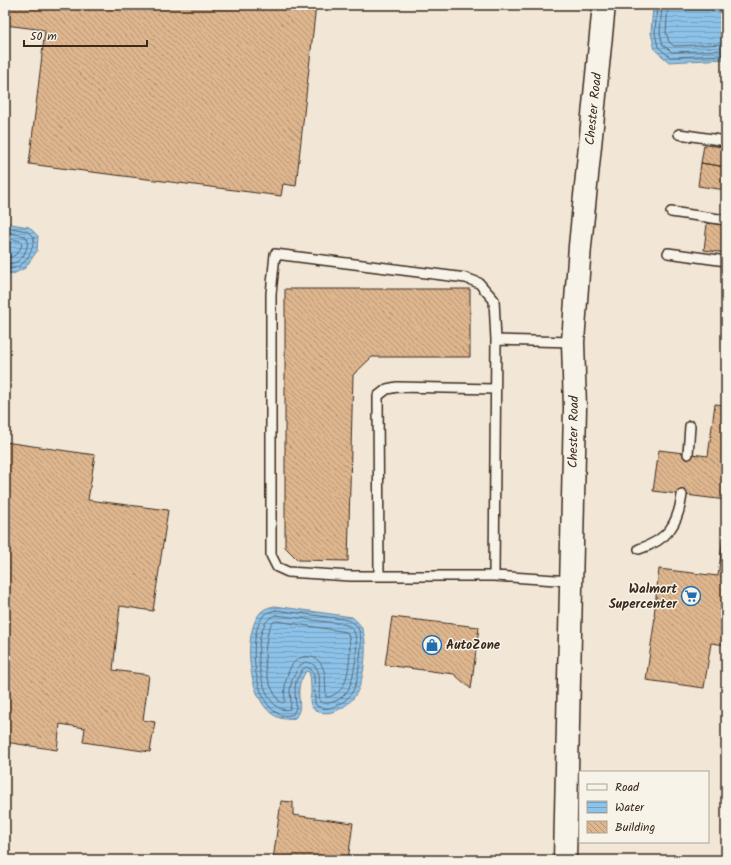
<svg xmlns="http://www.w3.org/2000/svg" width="731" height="865" viewBox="0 0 731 865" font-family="Kalam,sans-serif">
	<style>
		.water { fill: url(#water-rules); stroke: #6c8698 }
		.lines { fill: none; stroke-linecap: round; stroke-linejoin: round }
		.shore { stroke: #5c6770; stroke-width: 1 }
		.building { fill: url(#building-back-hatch); stroke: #3b2a1e }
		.service-casing { stroke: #3b2a1e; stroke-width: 12 }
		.tertiary-casing { stroke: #3b2a1e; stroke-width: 25 }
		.service { stroke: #f7f3e8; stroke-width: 9 }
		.tertiary { stroke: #f7f3e8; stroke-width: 22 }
		.labels { text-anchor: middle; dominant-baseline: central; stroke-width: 3; stroke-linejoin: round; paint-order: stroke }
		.street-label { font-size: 13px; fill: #3b2a1e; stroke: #f7f3e8 }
		.poi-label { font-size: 13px; font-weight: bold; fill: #3b2a1e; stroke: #f7f3e8; text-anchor: end }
	</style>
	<defs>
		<pattern id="water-rules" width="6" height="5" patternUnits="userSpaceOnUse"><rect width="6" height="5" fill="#8dc3ea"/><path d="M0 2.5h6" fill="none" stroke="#749fbd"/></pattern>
		<pattern id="building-back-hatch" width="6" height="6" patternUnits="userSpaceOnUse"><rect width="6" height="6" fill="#deb68e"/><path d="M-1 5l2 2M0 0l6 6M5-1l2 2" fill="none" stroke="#b59473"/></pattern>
	</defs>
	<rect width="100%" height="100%" fill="#f2e7d6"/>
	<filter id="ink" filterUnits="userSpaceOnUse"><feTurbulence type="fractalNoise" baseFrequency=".025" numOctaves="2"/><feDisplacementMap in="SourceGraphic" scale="8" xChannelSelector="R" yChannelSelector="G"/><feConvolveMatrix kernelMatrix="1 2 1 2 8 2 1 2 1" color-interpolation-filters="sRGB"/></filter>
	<g filter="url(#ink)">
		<path class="water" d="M 653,5 L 726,5 L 726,59 L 669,62 L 655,50 L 651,33 Z
			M 5,223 L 29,227 L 38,236 L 37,251 L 25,268 L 13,274 L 5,273 Z
			M 275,606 L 352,617 C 357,621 361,625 363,631 C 368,646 364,681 356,694 C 350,705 333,716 320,712 C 316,711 312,709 311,705 C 309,701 311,697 311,693 C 311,686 311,678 309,672 L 306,671 C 303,677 299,683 299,690 C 298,701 303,708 295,718 C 250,730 238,636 261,612 C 265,608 270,607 275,606 Z"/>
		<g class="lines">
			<path class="shore" d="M 657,5 L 655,33 L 658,47 L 670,57 L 726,55
				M 662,5 L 660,33 L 663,45 L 672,52 L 726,50
				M 668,5 L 666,32 L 669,42 L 674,46 L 726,44
				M 5,227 L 27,231 L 34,238 C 32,255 24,270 5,269
				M 5,232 L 25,236 L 28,240 C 27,254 20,265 5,264
				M 5,238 L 21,241 L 22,243 C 21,252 14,258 5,258
				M 276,610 L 342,619 C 347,620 352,621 356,625 C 363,634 361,647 360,658 C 358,676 357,697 337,705 C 330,709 325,710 317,706 L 315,703 L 314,676 L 311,669 L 306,667 L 302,670 L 296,681 L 295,690 L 296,708 L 293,714 C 256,728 243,635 265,614 C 268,612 272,611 276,610 Z
				M 276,615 C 293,617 310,620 328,622 C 334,623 343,623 349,626 C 363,632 354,679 348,690 C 343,699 330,706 320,702 C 317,689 326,663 305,662 L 299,666 L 292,680 L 290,690 L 291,703 L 290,709 C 259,719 245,622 276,615 Z
				M 277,621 L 347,632 C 353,642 349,679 342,688 C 338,693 334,695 329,697 L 326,697 C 325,687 327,675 322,666 C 320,661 316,658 311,657 C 288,652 283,686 285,701 L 283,703 L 279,701 C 267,684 263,665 266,644 C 267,637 268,629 272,623 Z"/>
		</g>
		<path class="building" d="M 6,5 L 316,5 L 296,186 L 283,184 L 281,196 L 29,164 L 45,30 L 5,25 Z
			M 704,145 L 726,147 L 726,167 L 701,163 Z
			M 701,163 L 726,167 L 726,190 L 698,186 Z
			M 707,223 L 726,225 L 726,253 L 704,250 Z
			M 285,289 L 470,289 L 470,357 L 372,357 L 353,375 L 348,561 L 298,560 L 285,547 Z
			M 715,404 L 726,405 L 726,500 L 653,491 L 659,450 L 708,456 Z
			M 5,442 L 95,455 L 88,500 L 168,510 L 153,611 L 120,606 L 113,670 L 149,675 L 143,720 L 155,722 L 150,752 L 83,742 L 85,728 L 60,724 L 57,750 L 5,742 Z
			M 726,515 L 726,645 L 711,643 L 704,688 L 646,680 L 655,617 L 654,616 L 659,569 L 718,576 Z
			M 392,617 L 479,627 L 471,689 L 454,674 L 385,665 Z
			M 281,801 L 293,802 L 293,815 L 353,823 L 348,860 L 273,860 Z"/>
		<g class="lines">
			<g class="service-casing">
				<path id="service" d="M 679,134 L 726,141
					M 671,212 L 726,220
					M 668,253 L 726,261
					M 688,454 L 690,426
					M 639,549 C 668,540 678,524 682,495
					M 379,576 L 378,396 L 387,389 L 397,387 L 495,389
					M 494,576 L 350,576 L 288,572 L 277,567 L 271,555 L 271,294 L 275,254 L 466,278 L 479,283 L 494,300 L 496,340
					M 571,581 L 494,576 L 496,340 L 573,342"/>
			</g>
			<g class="tertiary-casing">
				<path id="tertiary" d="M 565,860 L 575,408 L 573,342 L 580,246 L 604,5"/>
			</g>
			<use href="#service" class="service"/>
			<use href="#tertiary" class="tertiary"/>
		</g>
	</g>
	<defs>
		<g id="supermarket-ring" transform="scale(1)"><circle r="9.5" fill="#f7f3e8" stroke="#1f6fb2" stroke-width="1.5"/><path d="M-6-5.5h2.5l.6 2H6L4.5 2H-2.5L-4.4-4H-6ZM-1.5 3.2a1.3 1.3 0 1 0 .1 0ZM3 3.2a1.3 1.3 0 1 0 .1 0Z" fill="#1f6fb2"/></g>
		<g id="shop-ring" transform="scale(1)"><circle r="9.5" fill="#f7f3e8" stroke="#1f6fb2" stroke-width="1.5"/><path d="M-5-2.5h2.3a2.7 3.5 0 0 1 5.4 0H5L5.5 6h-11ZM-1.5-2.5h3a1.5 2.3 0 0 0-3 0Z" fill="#1f6fb2"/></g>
	</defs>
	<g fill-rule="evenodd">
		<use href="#supermarket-ring" x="691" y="596"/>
		<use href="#shop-ring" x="432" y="645"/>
	</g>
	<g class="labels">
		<g class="street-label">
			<text transform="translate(594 109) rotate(-84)">Chester Road</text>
			<text transform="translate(574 432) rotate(-89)">Chester Road</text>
		</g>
		<g class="poi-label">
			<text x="677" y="589">Walmart<tspan x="677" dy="15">Supercenter</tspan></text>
			<text x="446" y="645" text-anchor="start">AutoZone</text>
		</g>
	</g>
	<rect width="731" height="865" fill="none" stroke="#f7f3e8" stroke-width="20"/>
	<rect x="10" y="10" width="711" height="845" fill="none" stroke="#3b2a1e" stroke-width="1.5" filter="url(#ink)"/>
	<rect x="579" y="771" width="130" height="72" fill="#f7f3e8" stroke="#aca397"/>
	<rect x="587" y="784" width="20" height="6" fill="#f7f3e8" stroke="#aca397"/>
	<text x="615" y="791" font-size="12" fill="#3b2a1e">Road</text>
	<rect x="587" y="801" width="20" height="12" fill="url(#water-rules)" stroke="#aca397"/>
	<text x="615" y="811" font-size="12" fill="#3b2a1e">Water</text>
	<rect x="587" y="821" width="20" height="12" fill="url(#building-back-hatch)" stroke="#aca397"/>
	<text x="615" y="831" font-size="12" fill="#3b2a1e">Building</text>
	<path d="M24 40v6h123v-6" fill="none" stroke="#3b2a1e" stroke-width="2"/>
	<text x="30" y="40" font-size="12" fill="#3b2a1e" stroke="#f7f3e8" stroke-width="3" paint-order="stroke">50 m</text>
</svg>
